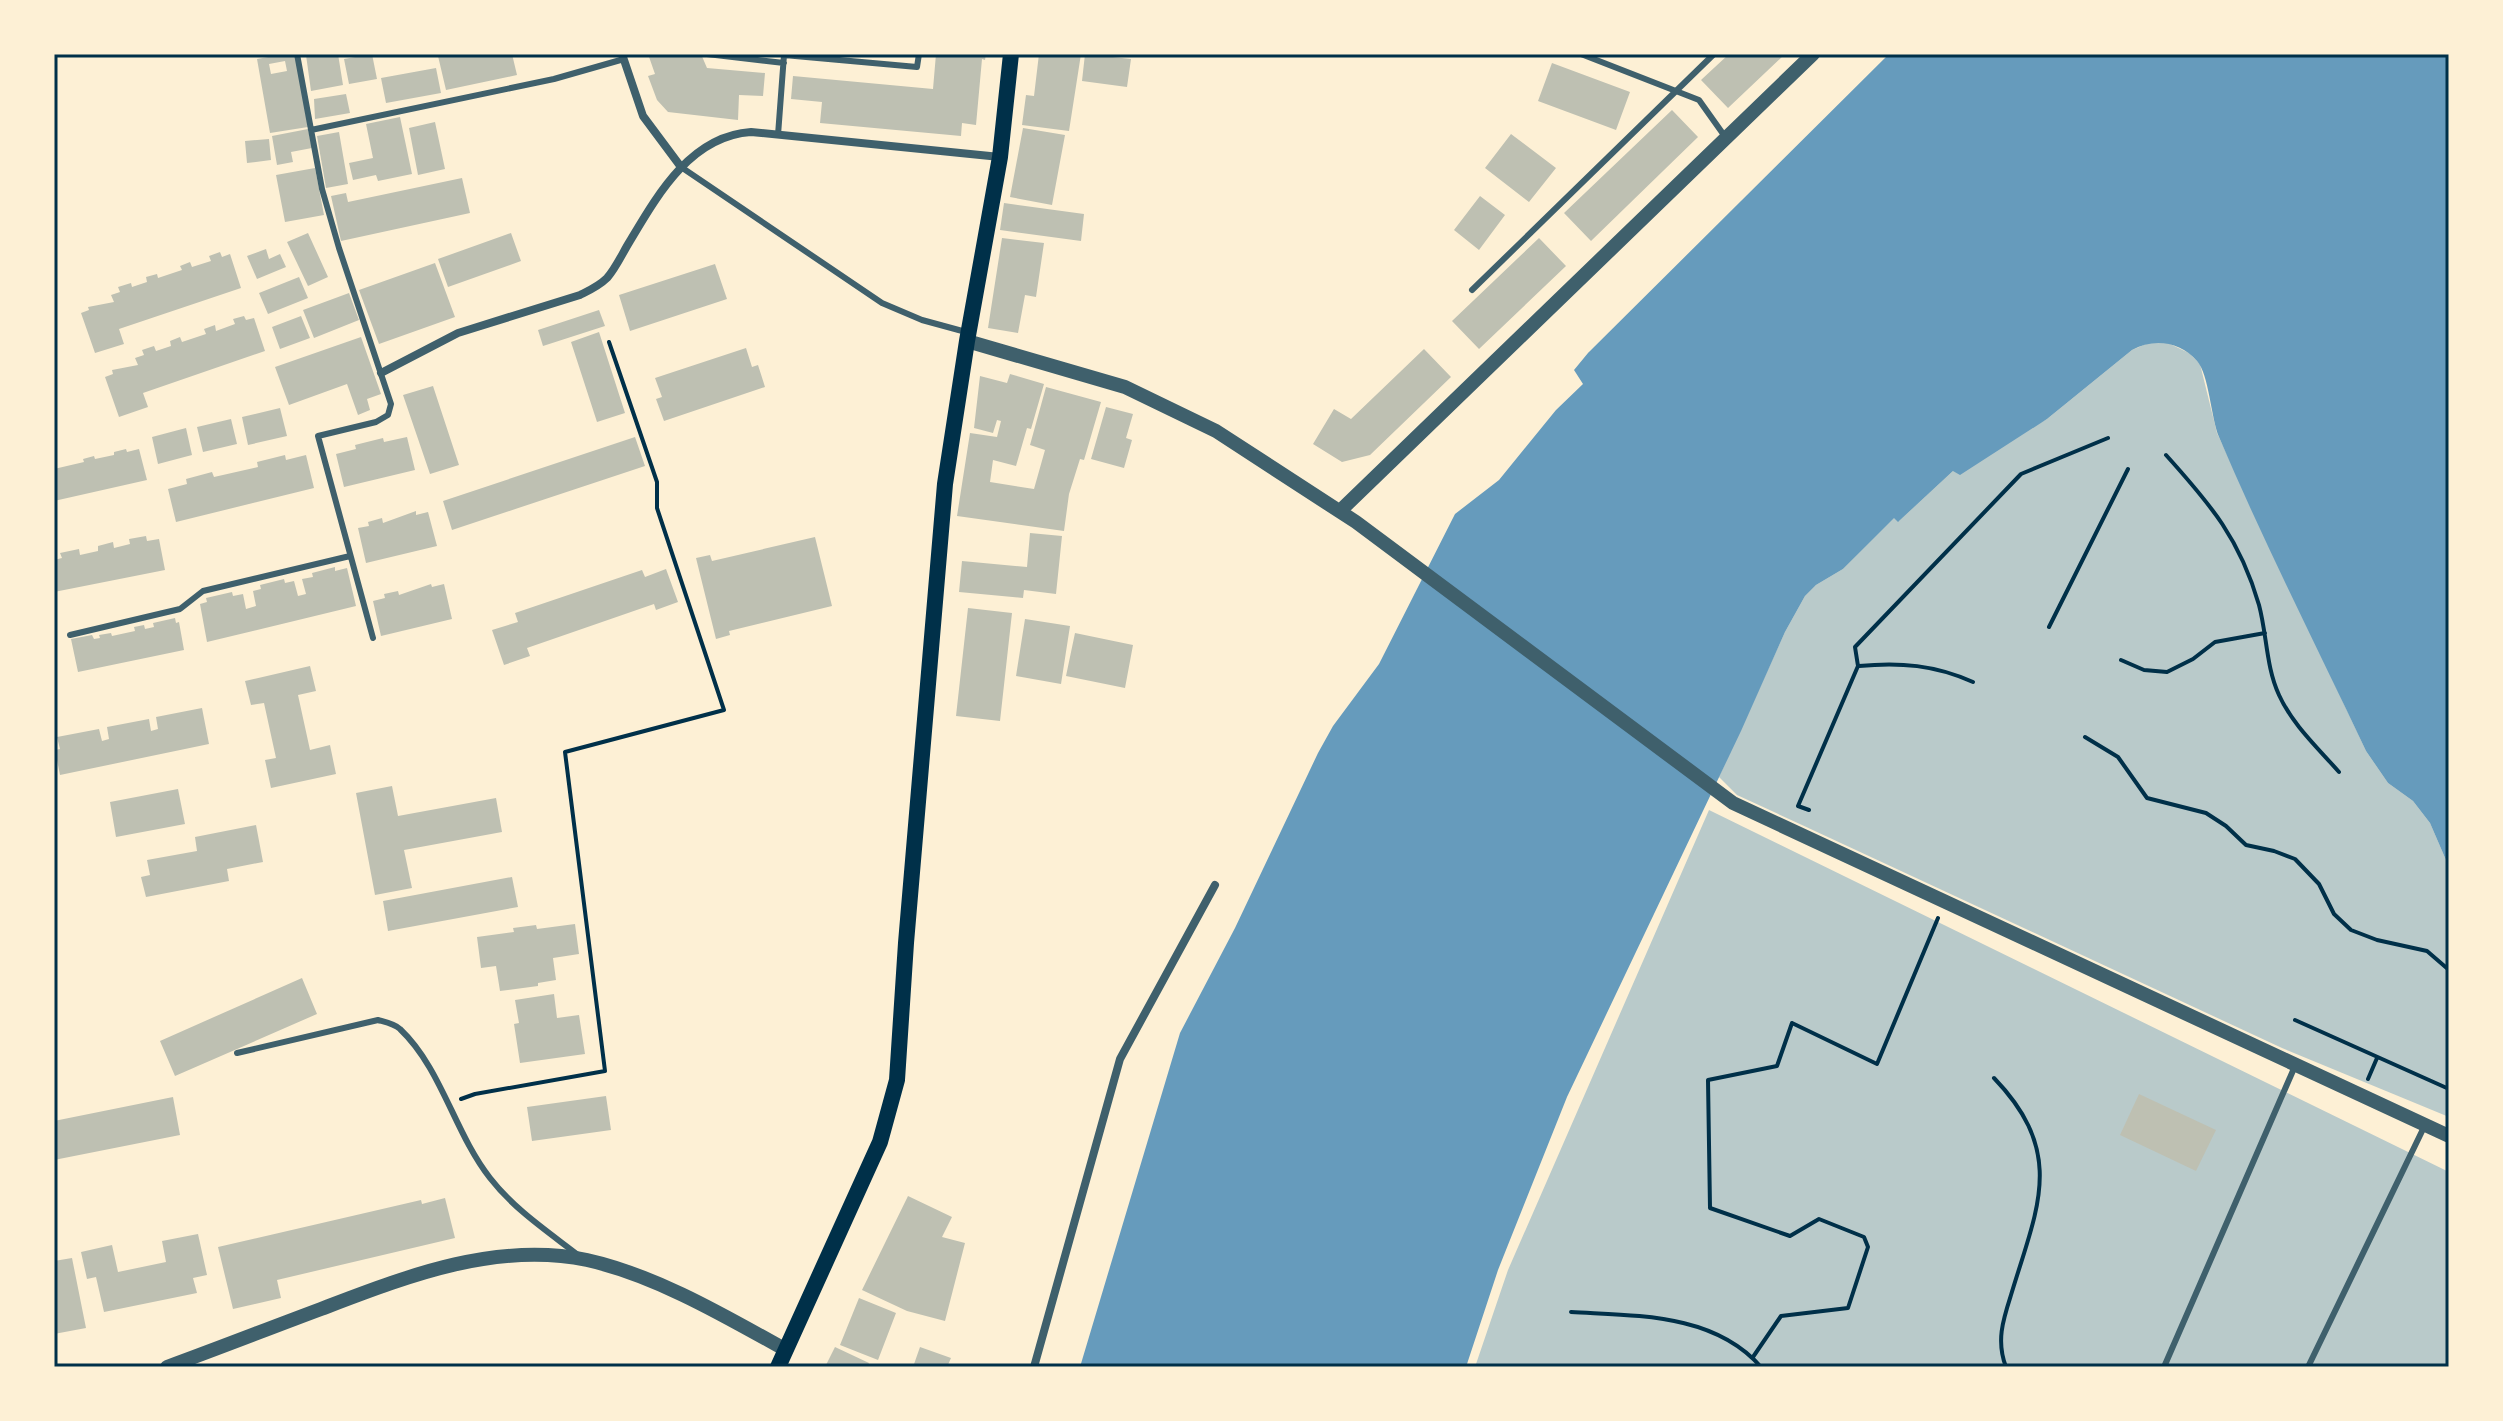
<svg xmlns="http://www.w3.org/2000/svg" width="2503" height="1421" viewBox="0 0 2503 1421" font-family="'Noto Sans',sans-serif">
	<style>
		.green { fill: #b9caca }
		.water { fill: #669bbc }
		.building { fill: #bec0b2; fill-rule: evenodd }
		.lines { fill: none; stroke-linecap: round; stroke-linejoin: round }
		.path { stroke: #003049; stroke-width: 4 }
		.service { stroke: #3f606c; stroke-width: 6 }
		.minor { stroke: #3f606c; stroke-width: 8 }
		.tertiary { stroke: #3f606c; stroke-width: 14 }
		.secondary { stroke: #003049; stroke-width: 16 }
		.neatline { fill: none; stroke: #003049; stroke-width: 3 }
	</style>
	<rect width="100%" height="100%" fill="#fdf0d5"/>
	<path class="green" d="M 2153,341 L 2168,343 L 2189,353 L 2200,364 L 2217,433 L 2366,751 L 2388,783 L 2413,801 L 2430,823 L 2449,867 L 2449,1117 L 2282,1048 L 1802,825 L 1737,795 L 1719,777 L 1785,632 L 1805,596 L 1816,585 L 1843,569 L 1894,517 L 1899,521 L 1953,471 L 2047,419 L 2132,350 Z
		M 1709,810 L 2449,1172 L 2449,1367 L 1475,1367 L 1508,1270 Z"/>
	<path class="water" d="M 1889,54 L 2449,54 L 2449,867 L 2430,823 L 2413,801 L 2388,783 L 2366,751 C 2317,647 2264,543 2219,437 C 2211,418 2209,374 2197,361 C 2180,341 2153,338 2132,350 L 2047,419 L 1960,475 L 1953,471 L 1898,522 L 1894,518 L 1843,569 L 1816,585 L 1805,596 L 1785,632 L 1741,731 L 1567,1097 L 1498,1270 L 1466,1367 L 1080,1367 L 1180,1033 L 1235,928 L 1318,753 L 1333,726 L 1379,664 L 1455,514 L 1499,480 L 1556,410 L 1583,384 L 1574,370 L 1588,353 Z"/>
	<path class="building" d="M 285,54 L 295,54 L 308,127 L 270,133 L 257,59 ZM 285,61 L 287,71 L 271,74 L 269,64 Z
		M 338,54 L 343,85 L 311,91 L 306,55 Z
		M 372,54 L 377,79 L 349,84 L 344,59 Z
		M 447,54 L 512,54 L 517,75 L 446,90 L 438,56 Z
		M 648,54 L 701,54 L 707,68 L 765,73 L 763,96 L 739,95 L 738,120 L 668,112 L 657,100 L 648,76 L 655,74 Z
		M 936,54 L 986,54 L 985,60 L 982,59 L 976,125 L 962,123 L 961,136 L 820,123 L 822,102 L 791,99 L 793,76 L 933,89 Z
		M 1039,54 L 1081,54 L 1069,131 L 1022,125 L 1026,95 L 1034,96 Z
		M 1085,54 L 1131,59 L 1127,87 L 1082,81 Z
		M 1729,54 L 1785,54 L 1728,108 L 1701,80 Z
		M 1552,63 L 1630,92 L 1616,130 L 1538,101 Z
		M 436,68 L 441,93 L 386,103 L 381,78 Z
		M 346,94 L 350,113 L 315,119 L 314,99 Z
		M 1672,110 L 1698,137 L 1591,241 L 1564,213 Z
		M 400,117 L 412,174 L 378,181 L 376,175 L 353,180 L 349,163 L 373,158 L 366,124 Z
		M 435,122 L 445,169 L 418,175 L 409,128 Z
		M 1023,128 L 1065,135 L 1052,205 L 1010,197 Z
		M 308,129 L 312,148 L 291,152 L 293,162 L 277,165 L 272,136 Z
		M 339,132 L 348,184 L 326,188 L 317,136 Z
		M 1511,134 L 1556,168 L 1529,202 L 1485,168 Z
		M 269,139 L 271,160 L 247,163 L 245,141 Z
		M 315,168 L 324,215 L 285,222 L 276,175 Z
		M 462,178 L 470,213 L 341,241 L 331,196 L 346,193 L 348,202 Z
		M 1480,196 L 1505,215 L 1479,250 L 1454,230 Z
		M 1004,203 L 1084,214 L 1081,241 L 1000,230 Z
		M 308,233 L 328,277 L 308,286 L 287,242 Z
		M 511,233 L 521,261 L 448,287 L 438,259 Z
		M 1002,238 L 1044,243 L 1036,297 L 1025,295 L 1018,333 L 988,328 Z
		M 1539,238 L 1566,266 L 1479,349 L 1452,321 Z
		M 266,249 L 269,259 L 280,254 L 286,267 L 257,279 L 247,256 Z
		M 220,252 L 222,257 L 230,254 L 241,288 L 119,329 L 124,344 L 95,353 L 81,313 L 89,310 L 88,307 L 114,302 L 111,295 L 120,292 L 118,287 L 131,283 L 132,287 L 147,282 L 146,277 L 157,274 L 158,278 L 182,270 L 180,266 L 190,262 L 192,267 L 211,261 L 209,256 Z
		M 435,263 L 455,317 L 379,344 L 359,290 Z
		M 715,264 L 727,299 L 630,331 L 619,295 Z
		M 299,277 L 308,298 L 268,314 L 259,293 Z
		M 349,293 L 359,320 L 314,338 L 303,310 Z
		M 599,310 L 605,326 L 543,346 L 538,330 Z
		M 244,316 L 246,320 L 254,318 L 265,351 L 143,393 L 148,407 L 119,417 L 105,377 L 113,374 L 112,370 L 138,365 L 135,358 L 144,355 L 142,350 L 154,346 L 156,351 L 171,346 L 170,341 L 180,337 L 182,342 L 206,334 L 204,329 L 215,325 L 216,331 L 235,324 L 233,319 Z
		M 301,316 L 310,338 L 280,349 L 272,327 Z
		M 599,332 L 625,413 L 597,422 L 571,342 Z
		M 361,337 L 381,394 L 367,399 L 370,410 L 358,415 L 347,384 L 289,405 L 275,367 Z
		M 746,348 L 752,367 L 758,365 L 765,387 L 664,421 L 656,399 L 662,397 L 655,378 Z
		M 1424,349 L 1451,377 L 1370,455 L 1342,462 L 1313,444 L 1334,409 L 1351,419 Z
		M 1010,374 L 1044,384 L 1031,429 L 1027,428 L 1016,466 L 993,460 L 990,482 L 1034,489 L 1045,450 L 1030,445 L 1046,387 L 1101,402 L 1084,460 L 1080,459 L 1069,494 L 1064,531 L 957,516 L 970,433 L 997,437 L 1001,421 L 997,420 L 993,433 L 974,428 L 980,376 L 1007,383 Z
		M 433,386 L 459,465 L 430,474 L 403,395 Z
		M 1106,407 L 1133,414 L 1126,438 L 1132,440 L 1124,468 L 1091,459 Z
		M 280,408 L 287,436 L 248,445 L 242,417 Z
		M 231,419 L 237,444 L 203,452 L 197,427 Z
		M 186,428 L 192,455 L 158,464 L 152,437 Z
		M 407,437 L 415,470 L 344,487 L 336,454 L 356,449 L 355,445 L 383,438 L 384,442 Z
		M 635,437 L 645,466 L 452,530 L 443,501 Z
		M 126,449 L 127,452 L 139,449 L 147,480 L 54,501 L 54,469 L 84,462 L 83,459 L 94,456 L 95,459 L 114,455 L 114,452 Z
		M 285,455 L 286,460 L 306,455 L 314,488 L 176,522 L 168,489 L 187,484 L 186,479 L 212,472 L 214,477 L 258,467 L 257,462 Z
		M 416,511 L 416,515 L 428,512 L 437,546 L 366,563 L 358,528 L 369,526 L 368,522 L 382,518 L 383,523 Z
		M 1030,533 L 1062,536 L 1056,594 L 1024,590 L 1023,598 L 959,592 L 962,561 L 1027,567 Z
		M 146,536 L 147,541 L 159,539 L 165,570 L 54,592 L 54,560 L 62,558 L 60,553 L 79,549 L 80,555 L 98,551 L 98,546 L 113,542 L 114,548 L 130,544 L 129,539 Z
		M 815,537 L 832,606 L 729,631 L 730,635 L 716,639 L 696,558 L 710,555 L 712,561 Z
		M 335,567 L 335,571 L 347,568 L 356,606 L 207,642 L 200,604 L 207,602 L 206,598 L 232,592 L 233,596 L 243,594 L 246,609 L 256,606 L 253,591 L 261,589 L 260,585 L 284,579 L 285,583 L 294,581 L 298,596 L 306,594 L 302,579 L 313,577 L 312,573 Z
		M 666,569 L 678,602 L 656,610 L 654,604 L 527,648 L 530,656 L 504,665 L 492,630 L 518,622 L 515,613 L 642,570 L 645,577 Z
		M 431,584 L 432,587 L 444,584 L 452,619 L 381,636 L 373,601 L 385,598 L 384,594 L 398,591 L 399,595 Z
		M 968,608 L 1012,613 L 1000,721 L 956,716 Z
		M 175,618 L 176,623 L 179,622 L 184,650 L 78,672 L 71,639 L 92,635 L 94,639 L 100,638 L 99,635 L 111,633 L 112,636 L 135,631 L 134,627 L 144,625 L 145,629 L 154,627 L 153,623 Z
		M 1025,619 L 1070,626 L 1061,684 L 1016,676 Z
		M 1075,633 L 1133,645 L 1125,688 L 1066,676 Z
		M 310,666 L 316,691 L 298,695 L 310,750 L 330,745 L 336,774 L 271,788 L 265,760 L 276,758 L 264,703 L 251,705 L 245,681 Z
		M 202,708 L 209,744 L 60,775 L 55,750 L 60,749 L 57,737 L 99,729 L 102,741 L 109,739 L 107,727 L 149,719 L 151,731 L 158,729 L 156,717 Z
		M 392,786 L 398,816 L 496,798 L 502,832 L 404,850 L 412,888 L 375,895 L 356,793 Z
		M 178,789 L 185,824 L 116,837 L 110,802 Z
		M 256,825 L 263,862 L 227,869 L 229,881 L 146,897 L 141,877 L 150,875 L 147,860 L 197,851 L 195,837 Z
		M 512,877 L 518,907 L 388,931 L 383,901 Z
		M 575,924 L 579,954 L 553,958 L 556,980 L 538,983 L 538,986 L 500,991 L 496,966 L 481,968 L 477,937 L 514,932 L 513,928 L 536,925 L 537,929 Z
		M 302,978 L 317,1014 L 175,1076 L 160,1041 Z
		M 554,994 L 557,1018 L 579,1015 L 585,1054 L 520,1063 L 514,1024 L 519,1023 L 515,1000 Z
		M 2139,1094 L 2216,1130 L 2196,1171 L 2120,1135 Z
		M 606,1096 L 611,1130 L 532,1141 L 527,1107 Z
		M 173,1097 L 180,1135 L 54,1160 L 54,1121 Z
		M 908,1196 L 952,1217 L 942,1237 L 965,1243 L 945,1321 L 907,1311 L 862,1290 Z
		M 445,1198 L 455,1238 L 277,1280 L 281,1298 L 233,1309 L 218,1247 L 421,1200 L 422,1204 Z
		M 198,1234 L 207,1275 L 193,1278 L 197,1293 L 104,1312 L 96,1277 L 87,1279 L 81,1252 L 112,1245 L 118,1272 L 166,1262 L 162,1241 Z
		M 72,1258 L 86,1328 L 54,1334 L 54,1261 Z
		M 859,1298 L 896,1313 L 878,1360 L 840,1345 Z
		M 835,1347 L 869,1363 L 867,1367 L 825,1367 Z
		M 920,1347 L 951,1358 L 947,1367 L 913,1367 Z"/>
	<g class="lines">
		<path class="path" d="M 2166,455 C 2211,505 2240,539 2259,605 C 2267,635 2266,667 2279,695 C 2292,724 2318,748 2339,772
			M 2049,627 L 2128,469
			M 2121,660 L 2144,670 L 2167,672 L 2193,659 L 2215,642 L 2265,633
			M 1859,666 C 1900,662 1935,665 1973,682
			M 2085,737 L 2118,757 L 2147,798 L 2206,813 L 2226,826 L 2246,845 L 2274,851 L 2295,859 L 2319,884 L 2334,914 L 2351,930 L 2377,940 L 2427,951 L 2449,970
			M 1809,810 L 1798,806 L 1858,666 L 1855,647 L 2021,474 L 2108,438
			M 2295,1020 L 2449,1089
			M 1994,1078 C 2067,1154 2037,1208 2011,1295 C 2003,1320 1996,1341 2006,1367
			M 2368,1079 L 2377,1058
			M 461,1099 L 475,1094 L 605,1071 L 565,752 L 724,710 L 657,508 L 657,482 L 609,342
			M 1571,1312 C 1636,1316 1714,1313 1761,1367
			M 1753,1357 L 1781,1316 L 1848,1308 L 1868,1247 L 1864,1237 L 1819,1219 L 1790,1236 L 1710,1208 L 1708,1080 L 1777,1066 L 1792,1023 L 1877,1064 L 1938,918"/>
		<path class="service" d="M 297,54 L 322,189 L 339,248 L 391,404 L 388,415 L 376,422 L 318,436 L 373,638
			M 707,54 L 784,63
			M 1581,54 L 1699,100 L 1726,138
			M 784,55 L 917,67 L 919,54
			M 311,130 L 554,79 L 624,59
			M 778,135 L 784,55
			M 681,167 L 882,303 L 922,320 L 966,332
			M 1472,290 L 1714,54
			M 70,635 L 180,609 L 203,591 L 350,556
			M 237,1053 L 378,1020 C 385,1022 395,1024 400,1029 C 442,1069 454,1132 490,1178 C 514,1209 547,1231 578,1255
			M 2164,1367 L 2295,1066
			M 2308,1367 L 2425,1125"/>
		<path class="minor" d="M 622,54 L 643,116 L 681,167
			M 381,373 L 458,333 L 580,295 C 590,290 599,286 607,278 C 616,268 623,252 630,241 C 658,194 691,136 751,132 L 1000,157
			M 1034,1367 L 1120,1059 L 1215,885"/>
		<path class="tertiary" d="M 967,341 L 1125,387 L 1216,431 L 1356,522 L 1733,803 L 2449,1136
			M 1340,511 L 1813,54
			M 167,1367 C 219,1348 270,1328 321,1309 C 405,1277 495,1241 587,1260 C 655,1275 725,1316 786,1350"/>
		<path class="secondary" d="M 778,1367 L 880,1142 L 897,1080 L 906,943 L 945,484 L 967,341 L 1000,157 L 1011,54"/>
	</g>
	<rect width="2503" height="1421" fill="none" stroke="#fdf0d5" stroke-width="112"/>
	<rect x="56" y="56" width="2391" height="1309" class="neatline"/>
</svg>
